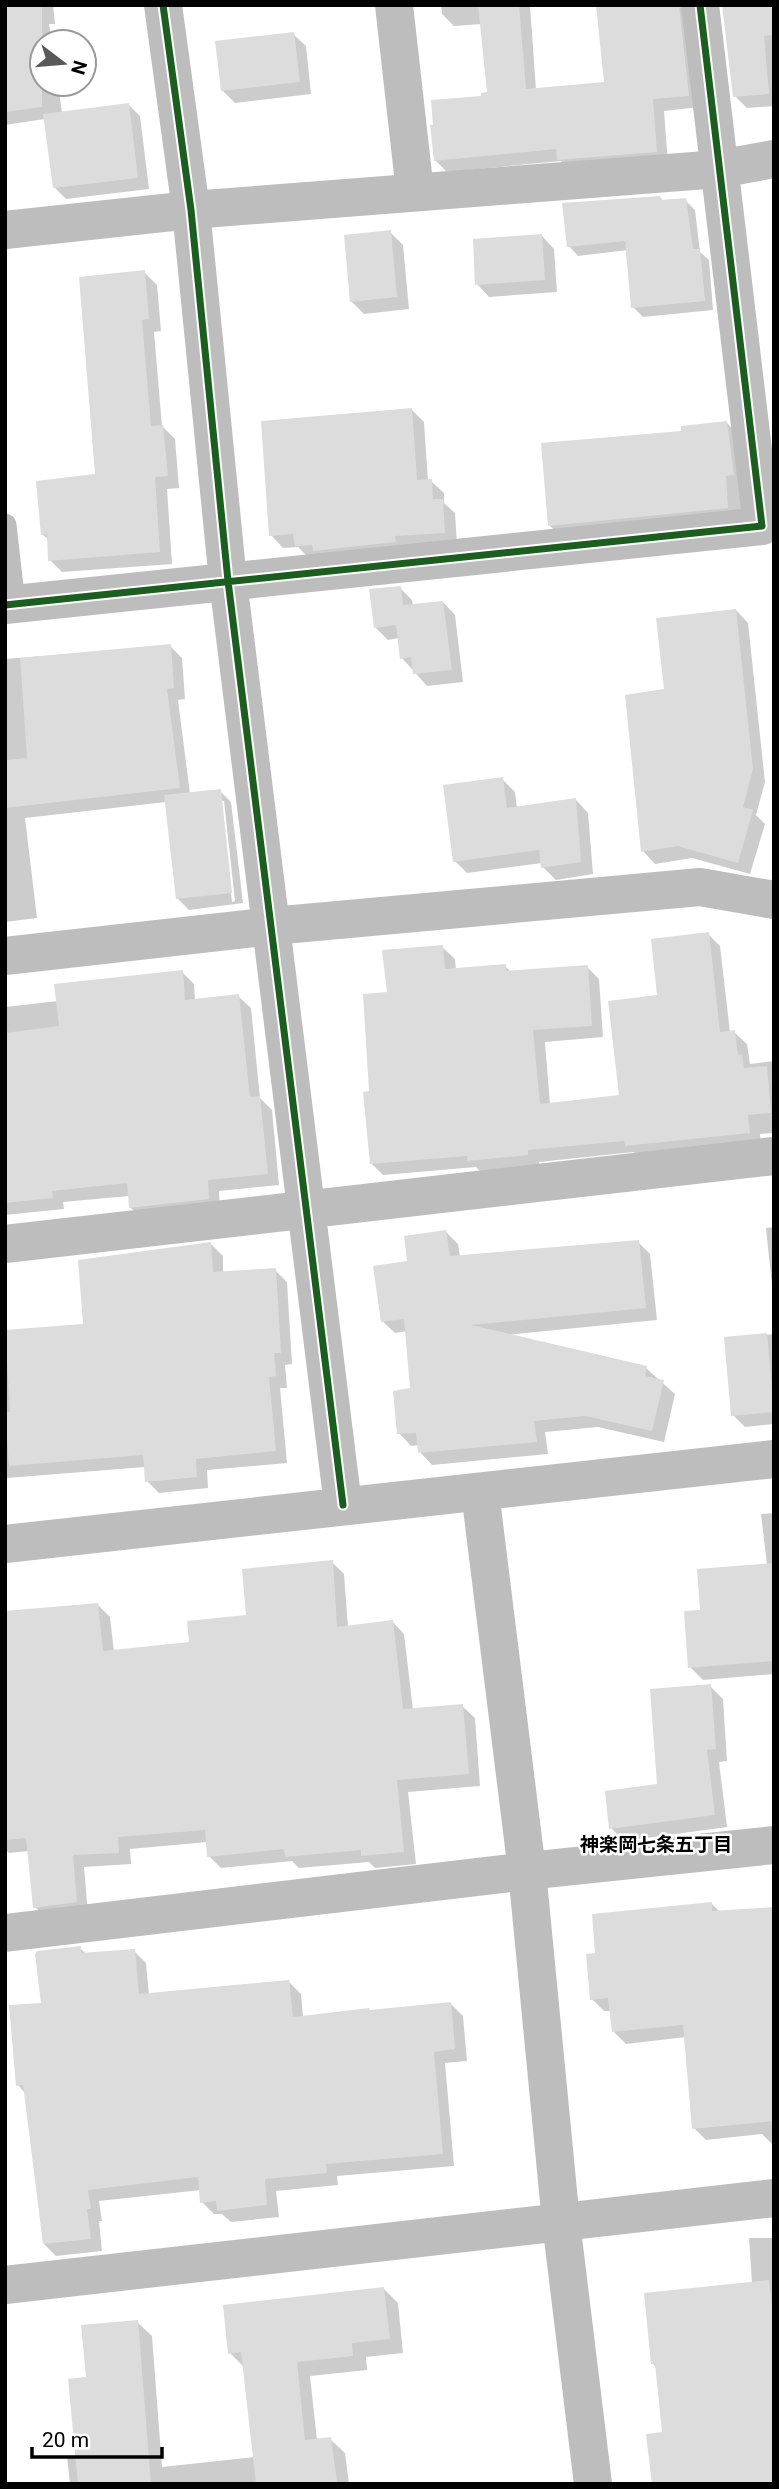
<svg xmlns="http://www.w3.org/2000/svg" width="779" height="2489" viewBox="0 0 779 2489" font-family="Roboto,'Noto Sans JP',sans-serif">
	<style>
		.shadow { fill: #0003; fill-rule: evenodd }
		.building { fill: #dcdcdc }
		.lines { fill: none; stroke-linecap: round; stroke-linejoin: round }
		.lane { stroke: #bdbdbd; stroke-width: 23 }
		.street { stroke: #bdbdbd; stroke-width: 38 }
		.cycleway-casing { stroke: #fff; stroke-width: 11 }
		.cycleway { stroke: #1b5e20; stroke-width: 7 }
		.labels { text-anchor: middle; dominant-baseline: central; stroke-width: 5; stroke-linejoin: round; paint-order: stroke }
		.neighbourhood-label { font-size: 19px; font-weight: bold; fill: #000; stroke: #fff }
	</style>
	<rect width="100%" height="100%" fill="#fff"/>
	<path class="shadow" d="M 5,5 L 53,5 L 55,24 L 49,24 L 52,42 L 42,42 L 42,84 L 58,84 L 62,113 L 129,105 L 140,116 L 149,189 L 66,199 L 54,187 L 45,119 L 5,125 Z
		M 441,5 L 530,5 L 536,90 L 606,84 L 598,5 L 694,5 L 700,107 L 664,111 L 668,163 L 571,171 L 561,161 L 447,172 L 435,160 L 483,97 L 489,94 L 482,24 L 454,26 L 442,14 Z
		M 774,5 L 774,106 L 747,108 L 735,96 Z
		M 293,34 L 306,46 L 311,94 L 235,103 L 222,90 Z
		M 660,197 L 664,202 L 685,200 L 695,210 L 700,252 L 709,260 L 713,310 L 643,317 L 633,307 L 628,250 L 578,256 L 569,246 Z
		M 390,232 L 403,245 L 409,309 L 364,314 L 351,301 Z
		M 542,236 L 554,249 L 557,292 L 489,297 L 477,284 Z
		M 144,272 L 157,285 L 161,331 L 154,332 L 162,426 L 175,439 L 179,488 L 167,489 L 172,564 L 62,572 L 50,560 L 49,540 L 42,534 L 97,476 Z
		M 412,410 L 424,422 L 428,481 L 431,481 L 444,493 L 444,503 L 455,513 L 457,545 L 309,558 L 298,547 L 283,548 L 271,535 Z
		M 727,423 L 742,439 L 743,522 L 566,541 L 550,526 L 683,433 Z
		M 400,588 L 412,600 L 413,606 L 443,602 L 455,615 L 463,682 L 427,686 L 402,658 L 399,638 L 388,640 L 375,627 Z
		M 736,610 L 748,623 L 765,782 L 756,815 L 765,824 L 750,874 L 692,858 L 655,864 L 643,851 L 666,690 Z
		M 170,646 L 182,658 L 185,699 L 178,700 L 190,794 L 220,791 L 231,802 L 243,903 L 189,910 L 177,898 L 166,802 L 25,818 L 37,918 L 5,922 L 5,659 ZM 220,801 L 224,801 L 235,901 L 232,902 Z
		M 502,779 L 515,792 L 517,809 L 576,800 L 588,813 L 593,874 L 556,880 L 543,867 L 542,863 L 467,873 L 455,861 Z
		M 708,934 L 720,946 L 730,1032 L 734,1032 L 747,1044 L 750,1064 L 774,1061 L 774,1133 L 760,1134 L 761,1145 L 638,1157 L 634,1152 L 539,1162 L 539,1167 L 481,1172 L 476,1167 L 383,1175 L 371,1163 L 371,1093 L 389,994 L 442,947 L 455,959 L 456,970 L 505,966 L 512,973 L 587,967 L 599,979 L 603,1037 L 545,1042 L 550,1104 L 621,1097 L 658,997 Z
		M 182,972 L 194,984 L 195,1001 L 238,996 L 251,1008 L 260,1098 L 272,1110 L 279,1185 L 219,1191 L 220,1210 L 142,1219 L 130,1207 L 129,1196 L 63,1202 L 64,1209 L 5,1215 L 5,1007 L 58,1001 Z
		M 774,1227 L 774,1305 L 766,1228 Z
		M 446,1232 L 458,1244 L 460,1257 L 638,1242 L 650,1254 L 657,1320 L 506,1335 L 646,1368 L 675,1394 L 664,1442 L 598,1427 L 545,1432 L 548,1454 L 432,1465 L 420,1452 L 419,1445 L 411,1446 L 399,1433 L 412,1390 L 407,1331 L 395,1333 L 382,1321 L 409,1263 Z
		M 211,1244 L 223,1256 L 223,1273 L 275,1270 L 287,1282 L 292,1364 L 285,1365 L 287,1388 L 280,1388 L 287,1463 L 207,1470 L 208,1488 L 159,1493 L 147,1481 L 145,1467 L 7,1478 L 5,1481 L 5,1331 L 85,1326 Z
		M 774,1334 L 774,1424 L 745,1427 L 733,1415 L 726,1339 Z
		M 774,1513 L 774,1674 L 703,1680 L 690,1667 L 702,1611 L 767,1565 L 761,1514 Z
		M 332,1562 L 344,1574 L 348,1627 L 392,1621 L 404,1634 L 413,1710 L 462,1706 L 475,1718 L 480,1786 L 408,1792 L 416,1864 L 375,1868 L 369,1862 L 299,1868 L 292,1861 L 221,1868 L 209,1856 L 208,1842 L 130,1849 L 131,1864 L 84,1867 L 88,1914 L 47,1919 L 35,1907 L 29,1851 L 9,1853 L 5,1849 L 5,1613 L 98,1605 L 110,1617 L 114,1652 L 191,1644 L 248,1617 Z
		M 710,1686 L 723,1699 L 727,1761 L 719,1762 L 727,1827 L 624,1841 L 611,1828 L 659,1786 Z
		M 711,1903 L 720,1912 L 774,1909 L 774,2146 L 762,2134 L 706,2140 L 694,2128 L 686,2037 L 626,2044 L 614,2032 L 611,2011 L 604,2011 L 592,1999 L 597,1955 Z
		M 80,1948 L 87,1955 L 134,1951 L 146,1963 L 149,1995 L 289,1982 L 301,1994 L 303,2017 L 451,2004 L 463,2016 L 467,2061 L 445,2063 L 454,2166 L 337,2176 L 338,2185 L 276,2191 L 279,2217 L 231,2222 L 222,2214 L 214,2214 L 202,2202 L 201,2190 L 99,2201 L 102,2221 L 99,2221 L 102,2251 L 56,2256 L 44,2244 L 25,2093 L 18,2085 L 43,2004 Z
		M 749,2238 L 774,2238 L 774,2484 L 664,2434 L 657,2369 L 653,2364 L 752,2283 Z
		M 383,2288 L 398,2303 L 403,2353 L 366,2357 L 367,2370 L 310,2376 L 317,2440 L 330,2439 L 345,2453 L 349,2484 L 70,2484 L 67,2457 L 77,2456 L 87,2379 L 137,2322 L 152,2336 L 162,2467 L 255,2457 L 244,2367 L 230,2353 Z"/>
	<path class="building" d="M 5,5 L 42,5 L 42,107 L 5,112 Z
		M 478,5 L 519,5 L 526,89 L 604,82 L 596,5 L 679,5 L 689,96 L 653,99 L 657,152 L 557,160 L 556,149 L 434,161 L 430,125 L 433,125 L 431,100 L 481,96 L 481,93 L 487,92 Z
		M 722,5 L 774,5 L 774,35 L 764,36 L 769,94 L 733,97 Z
		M 294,32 L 300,82 L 221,91 L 215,41 Z
		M 129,103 L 138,178 L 53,188 L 43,114 Z
		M 660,196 L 661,200 L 686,198 L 693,249 L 700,249 L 705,301 L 631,308 L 625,241 L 567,247 L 562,203 Z
		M 391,230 L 397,297 L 350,302 L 344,235 Z
		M 542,234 L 545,280 L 475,285 L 473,239 Z
		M 145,270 L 149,319 L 142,320 L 151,426 L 163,425 L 168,476 L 155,477 L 160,552 L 48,561 L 47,534 L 41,535 L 36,481 L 95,474 L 79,277 Z
		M 412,408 L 417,480 L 432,479 L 433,499 L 443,499 L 445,533 L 395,536 L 396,542 L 313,551 L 312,545 L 295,546 L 293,534 L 269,536 L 261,421 Z
		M 727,421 L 734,475 L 726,476 L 728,508 L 548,526 L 541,443 L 681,431 L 681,426 Z
		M 401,586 L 403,605 L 443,601 L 452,670 L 413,674 L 411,657 L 400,659 L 396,625 L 374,628 L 369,589 Z
		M 736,609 L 753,769 L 743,807 L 753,810 L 738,863 L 678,846 L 641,852 L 625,695 L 664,689 L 656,618 Z
		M 171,644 L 174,688 L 167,689 L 180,788 L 5,808 L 5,760 L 27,758 L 20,658 Z
		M 503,777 L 507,808 L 576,798 L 581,862 L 541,868 L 539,850 L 453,862 L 443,785 Z
		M 221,789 L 232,893 L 176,899 L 164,795 Z
		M 709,932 L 720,1032 L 735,1030 L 738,1055 L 742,1054 L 744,1068 L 767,1066 L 771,1113 L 748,1115 L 750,1133 L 625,1146 L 624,1141 L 528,1150 L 528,1155 L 467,1161 L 467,1156 L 370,1164 L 363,1092 L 369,1091 L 363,994 L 387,992 L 382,950 L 443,945 L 445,969 L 506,964 L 506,971 L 588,965 L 592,1026 L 533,1030 L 540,1104 L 619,1095 L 608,1001 L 657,995 L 651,939 Z
		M 183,970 L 185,1000 L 239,994 L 250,1097 L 260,1096 L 268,1174 L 208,1180 L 209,1199 L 129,1208 L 127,1183 L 52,1191 L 53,1198 L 5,1203 L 5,1033 L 59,1026 L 54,984 Z
		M 446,1230 L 450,1256 L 639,1240 L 646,1308 L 471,1325 L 647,1366 L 645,1376 L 664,1380 L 652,1431 L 585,1416 L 534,1421 L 537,1442 L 418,1453 L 416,1433 L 397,1434 L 393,1391 L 410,1388 L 404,1319 L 381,1322 L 373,1266 L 407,1261 L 404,1236 Z
		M 211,1242 L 213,1272 L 276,1268 L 281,1353 L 274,1353 L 276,1376 L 269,1377 L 276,1451 L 196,1459 L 197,1477 L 145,1482 L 143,1455 L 9,1466 L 5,1412 L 10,1412 L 5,1330 L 83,1324 L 78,1260 Z
		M 767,1333 L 774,1412 L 731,1416 L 724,1337 Z
		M 333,1560 L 337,1627 L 393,1620 L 403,1709 L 463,1704 L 469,1774 L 397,1780 L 404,1852 L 361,1856 L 361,1850 L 285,1857 L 284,1849 L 207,1857 L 205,1830 L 118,1837 L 119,1853 L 73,1855 L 77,1902 L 33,1908 L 26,1838 L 5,1840 L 5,1611 L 98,1603 L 103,1651 L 189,1642 L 187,1621 L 246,1615 L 242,1569 Z
		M 774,1563 L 774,1661 L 688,1668 L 684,1611 L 700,1610 L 697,1569 Z
		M 711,1684 L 716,1749 L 707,1750 L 715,1815 L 609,1829 L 605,1791 L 657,1784 L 650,1689 Z
		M 712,1902 L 712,1911 L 774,1907 L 774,2121 L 692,2129 L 683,2025 L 612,2032 L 608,1998 L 590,2000 L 586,1954 L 595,1953 L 592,1914 Z
		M 81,1946 L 81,1953 L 135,1949 L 139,1994 L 289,1980 L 293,2017 L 369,2008 L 370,2010 L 451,2002 L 455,2049 L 434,2052 L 443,2154 L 326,2164 L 327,2173 L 265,2179 L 267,2205 L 217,2211 L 216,2201 L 200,2203 L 198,2177 L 88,2190 L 91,2209 L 87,2209 L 91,2239 L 43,2244 L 23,2085 L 16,2086 L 9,2005 L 41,2003 L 35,1954 L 37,1951 Z
		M 769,2280 L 774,2322 L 774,2484 L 652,2484 L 646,2434 L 662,2432 L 655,2364 L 651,2364 L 644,2293 Z
		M 384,2287 L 390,2339 L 352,2343 L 353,2356 L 297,2362 L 305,2440 L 331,2437 L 337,2482 L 256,2484 L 241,2352 L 228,2354 L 223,2305 Z
		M 138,2320 L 151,2484 L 78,2484 L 68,2379 L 86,2377 L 81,2325 Z"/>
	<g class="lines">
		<path class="lane" d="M 5,525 L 14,604"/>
		<path class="street" d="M 163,5 L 191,210 L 228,581 L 343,1505
			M 394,5 L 415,192
			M 5,230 L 191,210 L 719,169 L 774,159
			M 5,605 L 762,526 L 700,5
			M 5,956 L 272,926 L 700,887 L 774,900
			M 5,1244 L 774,1156
			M 480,1492 L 527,1871 L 561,2222 L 593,2484
			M 5,1544 L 774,1459
			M 5,1933 L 527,1871 L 774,1845
			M 5,2285 L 774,2198"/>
		<g class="cycleway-casing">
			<path id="cycleway" d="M 163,5 L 191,210 L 228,581 L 343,1505
				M 5,605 L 762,526 L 700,5"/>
		</g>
		<use href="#cycleway" class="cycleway"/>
	</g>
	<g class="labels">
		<g class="neighbourhood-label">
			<text x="656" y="1844">神楽岡七条五丁目</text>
		</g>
	</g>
	<rect width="779" height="2489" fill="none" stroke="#000000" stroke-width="14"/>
	<g transform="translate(63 63) rotate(106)"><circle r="33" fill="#ffffff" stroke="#999999" stroke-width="2"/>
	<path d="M0-5L12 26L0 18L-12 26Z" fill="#595959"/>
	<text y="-10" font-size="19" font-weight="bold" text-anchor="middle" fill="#000000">N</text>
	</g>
	<path d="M32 2447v10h130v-10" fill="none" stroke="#000000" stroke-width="3.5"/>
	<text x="42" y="2447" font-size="21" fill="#000000" stroke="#ffffff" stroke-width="5" paint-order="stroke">20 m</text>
</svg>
